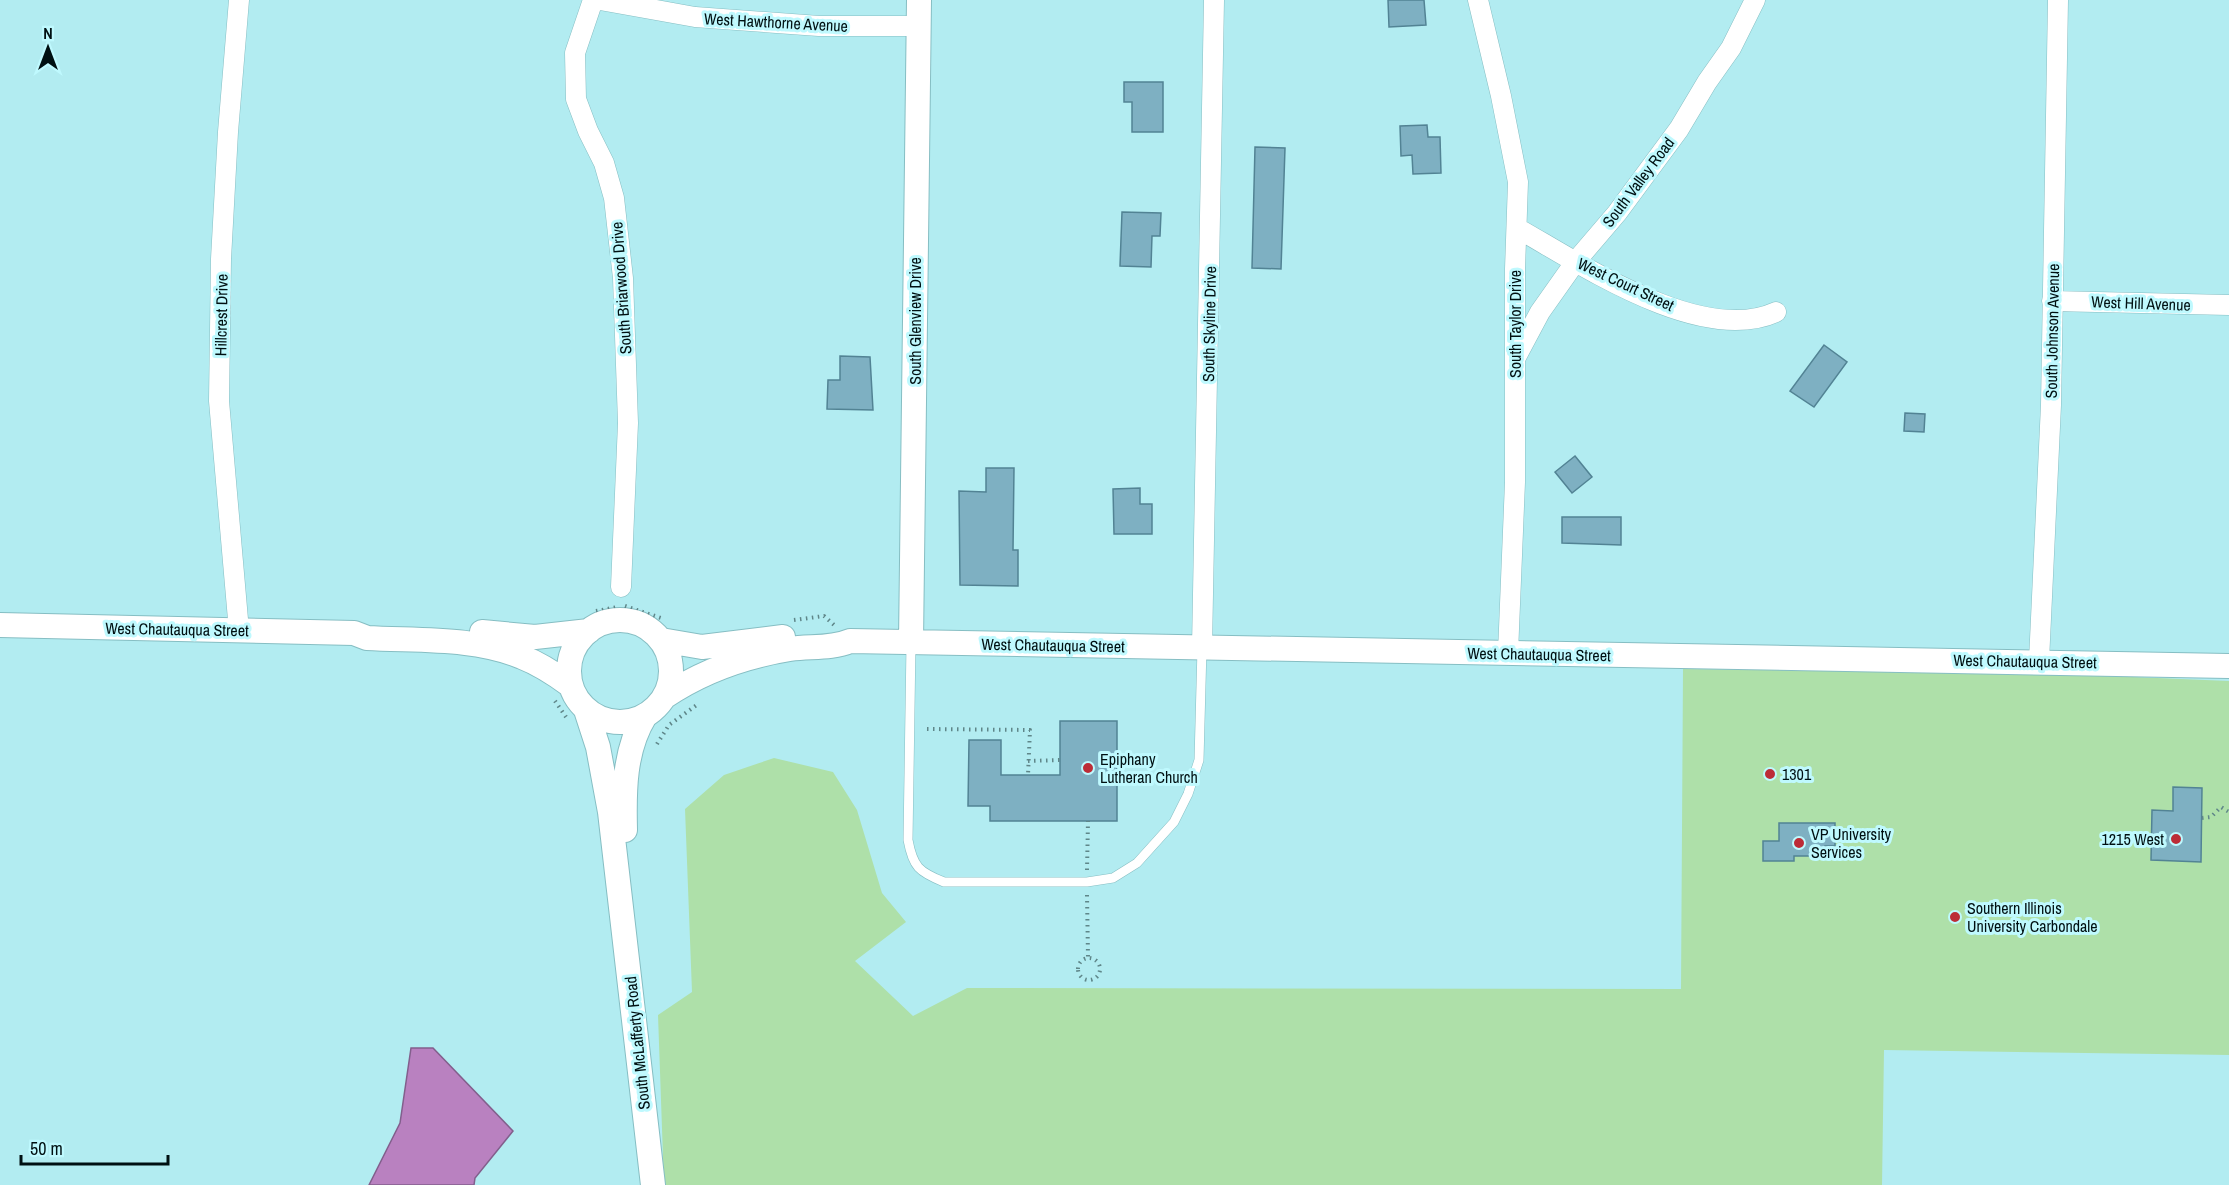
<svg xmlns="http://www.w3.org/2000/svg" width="2229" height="1185" viewBox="0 0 2229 1185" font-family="'Archivo Narrow',sans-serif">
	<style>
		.green { fill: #aee0a9 }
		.water { fill: #b981c0; stroke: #825f8c; stroke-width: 1.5 }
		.building { fill: #7eb0c2; stroke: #528394; stroke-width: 1.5 }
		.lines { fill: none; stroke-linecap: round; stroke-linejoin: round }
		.service-casing { stroke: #86bec3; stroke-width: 10 }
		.minor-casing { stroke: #86bec3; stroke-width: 21 }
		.tertiary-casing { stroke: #86bec3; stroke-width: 26 }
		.path { stroke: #5f8689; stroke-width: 4; stroke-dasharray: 1.5 4.5; stroke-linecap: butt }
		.service { stroke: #fff; stroke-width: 9 }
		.minor { stroke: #fff; stroke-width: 20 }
		.tertiary { stroke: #fff; stroke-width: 24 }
		.poi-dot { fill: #bc2c37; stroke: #bff9fe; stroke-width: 2 }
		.labels { text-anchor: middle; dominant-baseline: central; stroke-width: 6; stroke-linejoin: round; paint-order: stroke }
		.street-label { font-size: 16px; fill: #001012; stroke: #bff9fe }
		.poi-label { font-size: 16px; fill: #001012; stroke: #bff9fe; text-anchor: start }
	</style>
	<rect width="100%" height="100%" fill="#b2ecf1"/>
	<path class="green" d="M 1683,669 L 2037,673 L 2229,681 L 2229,1055 L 1884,1050 L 1882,1185 L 664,1185 L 658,1015 L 692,992 L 685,809 L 724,775 L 774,758 L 833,772 L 857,810 L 882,893 L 906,922 L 855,961 L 913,1016 L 967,988 L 1681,989 Z"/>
	<path class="water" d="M 411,1048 L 433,1048 L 513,1131 L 475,1178 L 474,1185 L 369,1185 L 400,1123 Z"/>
	<path class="building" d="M 1388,0 L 1424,0 L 1426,25 L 1389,27 Z
		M 1124,82 L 1163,82 L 1163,132 L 1132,132 L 1132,102 L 1124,102 Z
		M 1427,125 L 1428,137 L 1440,137 L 1441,173 L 1413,174 L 1412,155 L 1401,156 L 1400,126 Z
		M 1255,147 L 1285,148 L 1281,269 L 1252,268 Z
		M 1122,212 L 1161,213 L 1160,236 L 1152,236 L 1151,267 L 1120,266 Z
		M 1824,345 L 1847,362 L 1814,407 L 1790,391 Z
		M 840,356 L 870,357 L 873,410 L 827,409 L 828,380 L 840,380 Z
		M 1905,413 L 1925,414 L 1924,432 L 1904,431 Z
		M 1575,456 L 1592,477 L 1572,493 L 1555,472 Z
		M 986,468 L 1014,468 L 1013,550 L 1018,550 L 1018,586 L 960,585 L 959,491 L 986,492 Z
		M 1140,488 L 1140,504 L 1152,504 L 1152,534 L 1114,534 L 1113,489 Z
		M 1562,517 L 1621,517 L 1621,545 L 1562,543 Z
		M 1060,721 L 1117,721 L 1117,821 L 990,821 L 990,806 L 968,806 L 969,740 L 1001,740 L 1001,775 L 1060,775 Z
		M 2173,787 L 2202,788 L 2201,862 L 2151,860 L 2152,810 L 2173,811 Z
		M 1779,823 L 1835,823 L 1835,846 L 1825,846 L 1825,856 L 1794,856 L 1794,861 L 1763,861 L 1763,841 L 1779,841 Z"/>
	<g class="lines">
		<g class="service-casing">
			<path id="service" d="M 911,644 L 908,840 C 913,867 919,872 944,882 L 1087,882 L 1113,878 L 1137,863 L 1174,822 L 1188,794 L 1199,760 L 1202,648"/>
		</g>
		<g class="minor-casing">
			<path id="minor" d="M 239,0 L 228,132 L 221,259 L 219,401 L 239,631
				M 593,0 L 575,53 L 576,99 L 588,131 L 604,163 L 614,198 L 623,278 L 628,423 L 621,587
				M 600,0 L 695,17 L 819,26 L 918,26
				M 1478,0 L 1501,96 L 1518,182 L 1515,269 L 1515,482 L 1508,653
				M 1517,228 C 1581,264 1701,346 1776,312
				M 2052,301 L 2229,305
				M 1516,357 L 1540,312 L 1576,261 L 1617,213 L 1679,129 L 1707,82 L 1731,48 L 1755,0
				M 1202,648 L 1214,0
				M 2039,661 L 2051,405 L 2058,0"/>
		</g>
		<g class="tertiary-casing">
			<path id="tertiary" d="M569 671a51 51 0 1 1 102 0a51 51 0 1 1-102 0Z
				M 0,625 L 354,633 L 367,638 C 417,641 475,637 522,657 C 540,664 555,674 570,685
				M 482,632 L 535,637 L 589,631
				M 661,640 L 702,647 L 783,637
				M 911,642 L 919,0
				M 664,697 C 701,672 746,656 790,649 C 810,646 831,649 850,641 L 2229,666
				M 586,710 L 598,747 L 610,812 L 653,1185
				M 625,830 C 624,791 624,750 645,716"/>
		</g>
		<path class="path" d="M 625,606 L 661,618
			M 596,611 L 618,607
			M 794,620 L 824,616 L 834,625
			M 555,701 L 566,717
			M 927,729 L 1030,730 L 1028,775
			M 657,744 L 669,725 L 698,704
			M 1028,761 L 1060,760
			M 2202,818 L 2211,817 L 2221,807 L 2229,812
			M 1087,870 L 1088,821
			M 1087,895 L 1088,957
			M1078 969a11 11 0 1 1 22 0a11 11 0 1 1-22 0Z"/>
		<use href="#service" class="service"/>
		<use href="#minor" class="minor"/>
		<use href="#tertiary" class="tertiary"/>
	</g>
	<g class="poi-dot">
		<circle cx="1088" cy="768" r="6"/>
		<circle cx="1770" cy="774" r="6"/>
		<circle cx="2176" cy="839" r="6"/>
		<circle cx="1799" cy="843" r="6"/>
		<circle cx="1955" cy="917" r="6"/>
	</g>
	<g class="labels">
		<g class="street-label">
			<text transform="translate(776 22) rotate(3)">West Hawthorne Avenue</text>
			<text transform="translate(1638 182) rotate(-53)">South Valley Road</text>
			<text transform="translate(1626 284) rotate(25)">West Court Street</text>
			<text transform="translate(621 288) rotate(-94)">South Briarwood Drive</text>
			<text transform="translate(2141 303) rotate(2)">West Hill Avenue</text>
			<text transform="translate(221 315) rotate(-89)">Hillcrest Drive</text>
			<text transform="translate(915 321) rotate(-90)">South Glenview Drive</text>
			<text transform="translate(1209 324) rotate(-89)">South Skyline Drive</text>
			<text transform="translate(1515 324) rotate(-90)">South Taylor Drive</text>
			<text transform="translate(2052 331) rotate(-89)">South Johnson Avenue</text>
			<text transform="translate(177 629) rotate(1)">West Chautauqua Street</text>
			<text transform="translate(1053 645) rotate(1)">West Chautauqua Street</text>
			<text transform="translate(1539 654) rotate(1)">West Chautauqua Street</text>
			<text transform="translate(2025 661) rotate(1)">West Chautauqua Street</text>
			<text transform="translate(637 1043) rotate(-96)">South McLafferty Road</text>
		</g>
		<g class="poi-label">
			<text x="1100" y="759">Epiphany<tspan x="1100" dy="18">Lutheran Church</tspan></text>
			<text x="1782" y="774">1301</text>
			<text x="1811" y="834">VP University<tspan x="1811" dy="18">Services</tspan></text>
			<text x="2164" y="839" text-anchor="end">1215 West</text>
			<text x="1967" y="908">Southern Illinois<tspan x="1967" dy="18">University Carbondale</tspan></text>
		</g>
	</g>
	<g transform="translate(48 48)" stroke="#bff9fe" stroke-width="4.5" paint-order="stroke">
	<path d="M0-4.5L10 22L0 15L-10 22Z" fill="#001012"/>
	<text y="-9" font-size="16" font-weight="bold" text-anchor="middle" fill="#001012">N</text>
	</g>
	<path d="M21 1155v9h147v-9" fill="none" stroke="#001012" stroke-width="3"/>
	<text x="30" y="1155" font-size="18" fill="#001012" stroke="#bff9fe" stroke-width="4.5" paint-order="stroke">50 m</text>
</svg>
